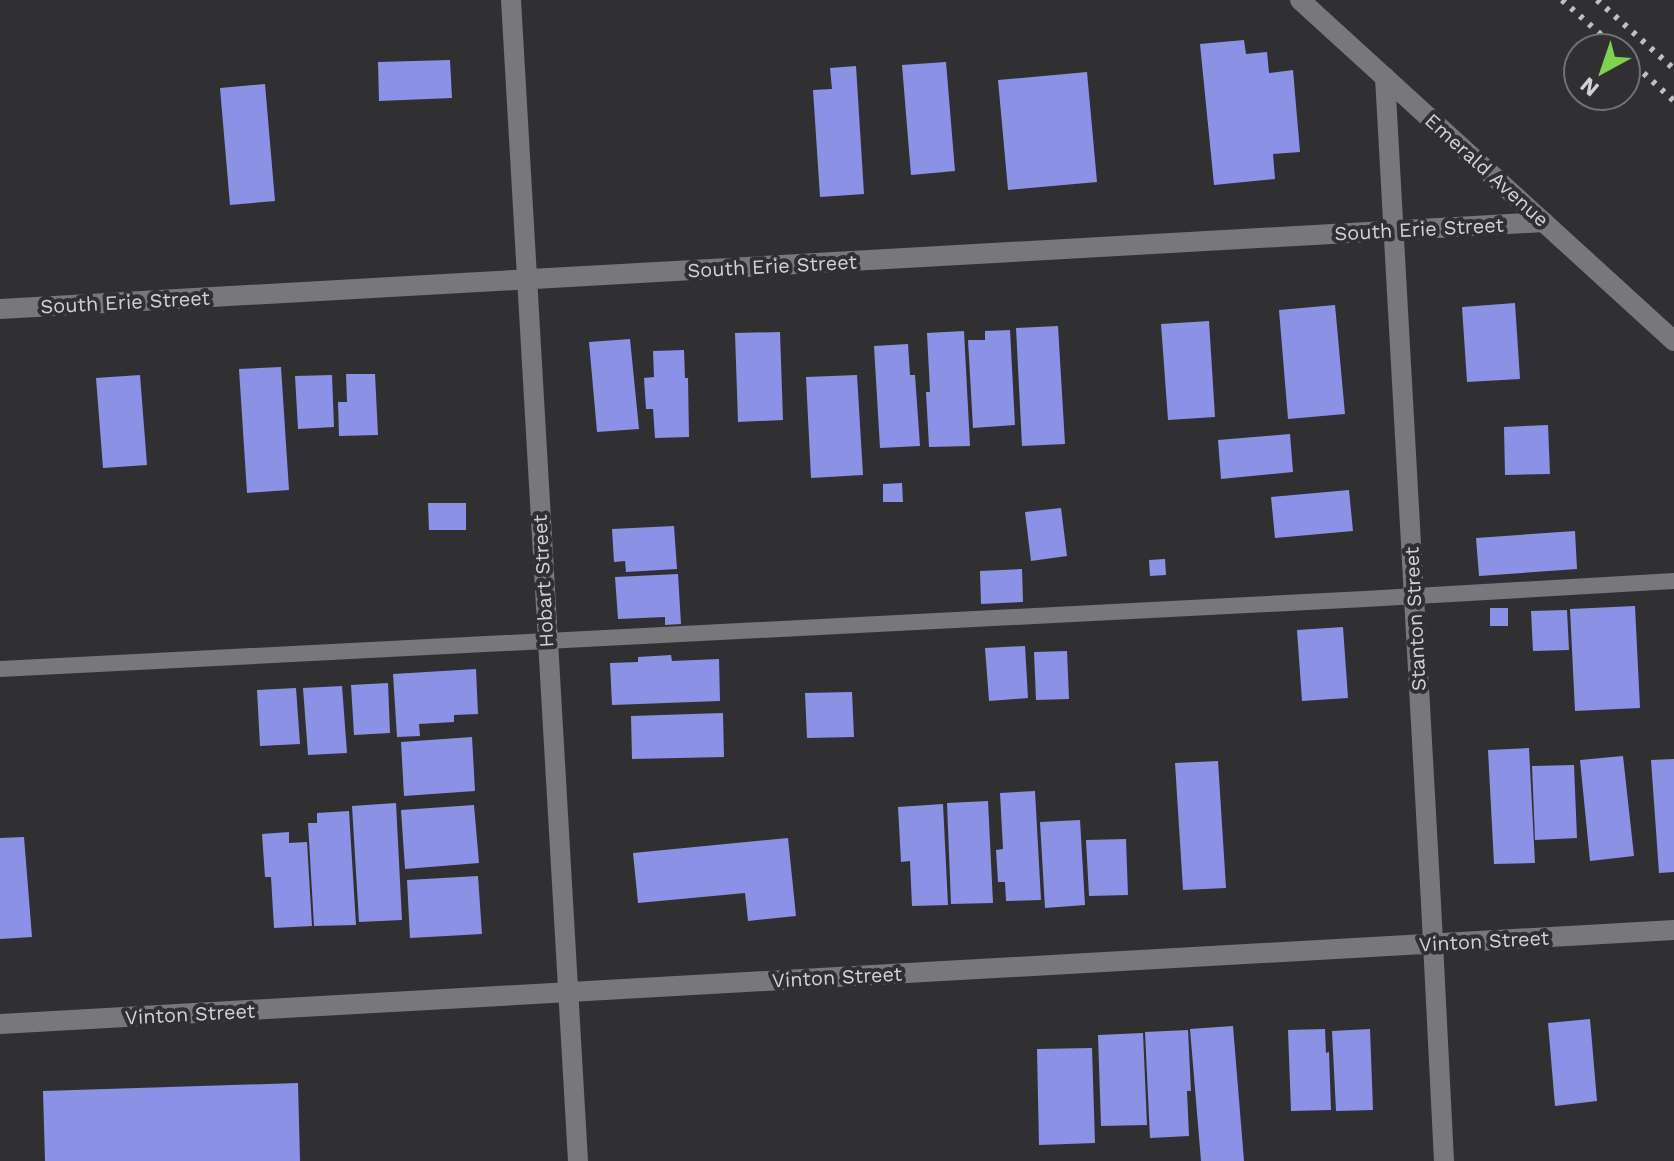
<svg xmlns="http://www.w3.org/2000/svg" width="1674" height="1161" viewBox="0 0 1674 1161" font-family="'Work Sans',sans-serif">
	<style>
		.building { fill: #8b91e5 }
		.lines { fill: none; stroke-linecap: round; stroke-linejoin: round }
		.service { stroke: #78787b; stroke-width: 16 }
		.minor { stroke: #78787b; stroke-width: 20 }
		.tertiary { stroke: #78787b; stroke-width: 20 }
		.rail { stroke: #c0c0c2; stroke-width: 6; stroke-dasharray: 4 8; stroke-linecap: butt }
		.labels { text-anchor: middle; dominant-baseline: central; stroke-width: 8; stroke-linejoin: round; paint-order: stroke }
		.street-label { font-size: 20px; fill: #d2d2d4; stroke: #303033 }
	</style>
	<rect width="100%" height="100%" fill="#303033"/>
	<path class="building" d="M 1244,40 L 1246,54 L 1267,52 L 1269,73 L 1293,70 L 1300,152 L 1273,154 L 1275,179 L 1214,185 L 1200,44 Z
		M 450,60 L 452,98 L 379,101 L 378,62 Z
		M 946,62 L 955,171 L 911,175 L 902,65 Z
		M 856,66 L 864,194 L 820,197 L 813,90 L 832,89 L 830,68 Z
		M 1087,72 L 1097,182 L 1008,190 L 998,80 Z
		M 265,84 L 275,201 L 230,205 L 220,88 Z
		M 1515,303 L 1520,379 L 1467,382 L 1462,307 Z
		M 1335,305 L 1345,414 L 1288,419 L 1279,310 Z
		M 1209,321 L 1215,417 L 1168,420 L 1161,324 Z
		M 1058,326 L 1065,444 L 1022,446 L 1016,328 Z
		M 1010,330 L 1015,425 L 973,428 L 968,340 L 985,340 L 985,331 Z
		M 964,331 L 970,446 L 929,447 L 926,392 L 930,392 L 927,333 Z
		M 780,332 L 783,420 L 738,422 L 735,333 Z
		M 630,339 L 639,429 L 597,432 L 589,342 Z
		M 908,344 L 910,375 L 915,375 L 920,446 L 880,448 L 874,346 Z
		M 684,350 L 685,378 L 688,378 L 689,437 L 655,438 L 653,409 L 646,409 L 644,378 L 654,377 L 653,351 Z
		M 281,367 L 289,490 L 247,493 L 239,369 Z
		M 346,374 L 375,374 L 378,435 L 339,436 L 338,402 L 347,402 Z
		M 140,375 L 147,465 L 103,468 L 96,378 Z
		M 332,375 L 334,427 L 298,429 L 295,376 Z
		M 857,375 L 863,475 L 811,478 L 806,377 Z
		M 1548,425 L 1550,474 L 1505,475 L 1504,427 Z
		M 1290,434 L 1293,472 L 1221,479 L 1218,440 Z
		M 902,483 L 903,502 L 883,502 L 883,484 Z
		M 1349,490 L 1353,531 L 1275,538 L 1271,497 Z
		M 428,503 L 466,503 L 466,530 L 429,530 Z
		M 1061,508 L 1067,556 L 1031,561 L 1025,512 Z
		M 674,526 L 677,569 L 626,572 L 625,561 L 614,562 L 612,529 Z
		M 1575,531 L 1577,569 L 1479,576 L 1476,538 Z
		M 1165,559 L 1166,575 L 1150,576 L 1149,560 Z
		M 1022,569 L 1023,602 L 981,604 L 980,571 Z
		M 678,574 L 681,624 L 665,625 L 665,617 L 618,619 L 615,577 Z
		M 1635,606 L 1640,708 L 1575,711 L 1570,609 Z
		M 1490,608 L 1508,608 L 1508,626 L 1490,626 Z
		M 1567,610 L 1569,650 L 1533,651 L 1531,611 Z
		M 1343,627 L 1348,698 L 1302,701 L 1297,630 Z
		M 1025,646 L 1028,698 L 989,701 L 985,648 Z
		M 1067,651 L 1069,699 L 1036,700 L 1034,652 Z
		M 671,655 L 672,661 L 719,659 L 720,701 L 612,705 L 610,663 L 638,662 L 638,657 Z
		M 476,669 L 478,714 L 454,715 L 454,722 L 419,724 L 420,736 L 397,737 L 393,674 Z
		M 388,683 L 390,733 L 354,735 L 351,685 Z
		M 342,686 L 347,753 L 308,755 L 303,688 Z
		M 296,688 L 300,744 L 260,746 L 257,690 Z
		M 852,692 L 854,737 L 807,738 L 805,693 Z
		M 723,713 L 724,757 L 632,759 L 631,716 Z
		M 472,737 L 475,791 L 404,796 L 401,742 Z
		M 1529,748 L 1535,863 L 1494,864 L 1488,750 Z
		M 1623,756 L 1634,856 L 1590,861 L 1580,760 Z
		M 1674,759 L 1674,872 L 1659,873 L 1651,760 Z
		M 1218,761 L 1226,888 L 1183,890 L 1175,763 Z
		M 1574,765 L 1577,838 L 1535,840 L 1532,766 Z
		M 1035,791 L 1041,900 L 1006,901 L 1005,882 L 998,882 L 996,850 L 1003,849 L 1000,793 Z
		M 988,801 L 993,903 L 951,904 L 947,803 Z
		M 396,803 L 402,920 L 359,922 L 352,806 Z
		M 943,804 L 948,905 L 912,906 L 910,861 L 901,862 L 898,807 Z
		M 474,805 L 479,863 L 405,869 L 401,810 Z
		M 349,811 L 356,925 L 314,926 L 308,823 L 317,823 L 317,813 Z
		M 1080,820 L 1085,905 L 1045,908 L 1040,822 Z
		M 289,832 L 289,843 L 307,842 L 312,926 L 274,928 L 271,877 L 265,877 L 262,834 Z
		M 24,837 L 32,937 L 0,939 L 0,838 Z
		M 788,838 L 796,916 L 748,921 L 745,893 L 638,903 L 633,853 Z
		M 1126,839 L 1128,895 L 1089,896 L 1086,840 Z
		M 478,876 L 482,934 L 410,938 L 407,880 Z
		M 1590,1019 L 1597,1101 L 1555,1106 L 1548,1023 Z
		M 1233,1026 L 1244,1161 L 1201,1161 L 1190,1029 Z
		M 1325,1029 L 1326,1053 L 1329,1052 L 1331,1110 L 1291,1111 L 1288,1030 Z
		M 1370,1029 L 1373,1110 L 1336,1111 L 1332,1031 Z
		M 1188,1030 L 1191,1091 L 1187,1091 L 1189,1136 L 1150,1138 L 1145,1032 Z
		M 1143,1033 L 1147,1125 L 1101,1126 L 1098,1035 Z
		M 1092,1048 L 1095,1143 L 1039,1145 L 1037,1049 Z
		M 298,1083 L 300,1161 L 45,1161 L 43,1091 Z"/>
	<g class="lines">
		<path class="service" d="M 0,669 L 1365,599 L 1674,581"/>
		<path class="minor" d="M 511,0 L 578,1161
			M 1385,77 L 1431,903 L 1444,1161
			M 0,309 L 1544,222
			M 0,1024 L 1674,930"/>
		<path class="tertiary" d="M 1300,0 L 1674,341"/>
		<path class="rail" d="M 1562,0 L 1616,48
			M 1597,0 L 1674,69
			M 1626,57 L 1674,101"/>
	</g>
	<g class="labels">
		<g class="street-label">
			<text transform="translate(1487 170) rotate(42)">Emerald Avenue</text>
			<text transform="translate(1419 229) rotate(-3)">South Erie Street</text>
			<text transform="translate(772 266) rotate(-3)">South Erie Street</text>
			<text transform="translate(125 302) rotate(-3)">South Erie Street</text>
			<text transform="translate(543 581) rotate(-93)">Hobart Street</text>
			<text transform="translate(1415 619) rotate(-93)">Stanton Street</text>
			<text transform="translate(1484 941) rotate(-3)">Vinton Street</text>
			<text transform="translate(837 977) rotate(-3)">Vinton Street</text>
			<text transform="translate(190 1014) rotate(-3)">Vinton Street</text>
		</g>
	</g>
	<g transform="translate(1602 72) rotate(220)"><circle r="38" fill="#303033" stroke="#717173" stroke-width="2"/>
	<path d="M0-6L14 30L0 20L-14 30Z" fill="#7ed153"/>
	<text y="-12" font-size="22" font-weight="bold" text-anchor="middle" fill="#d2d2d4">N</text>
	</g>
</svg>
